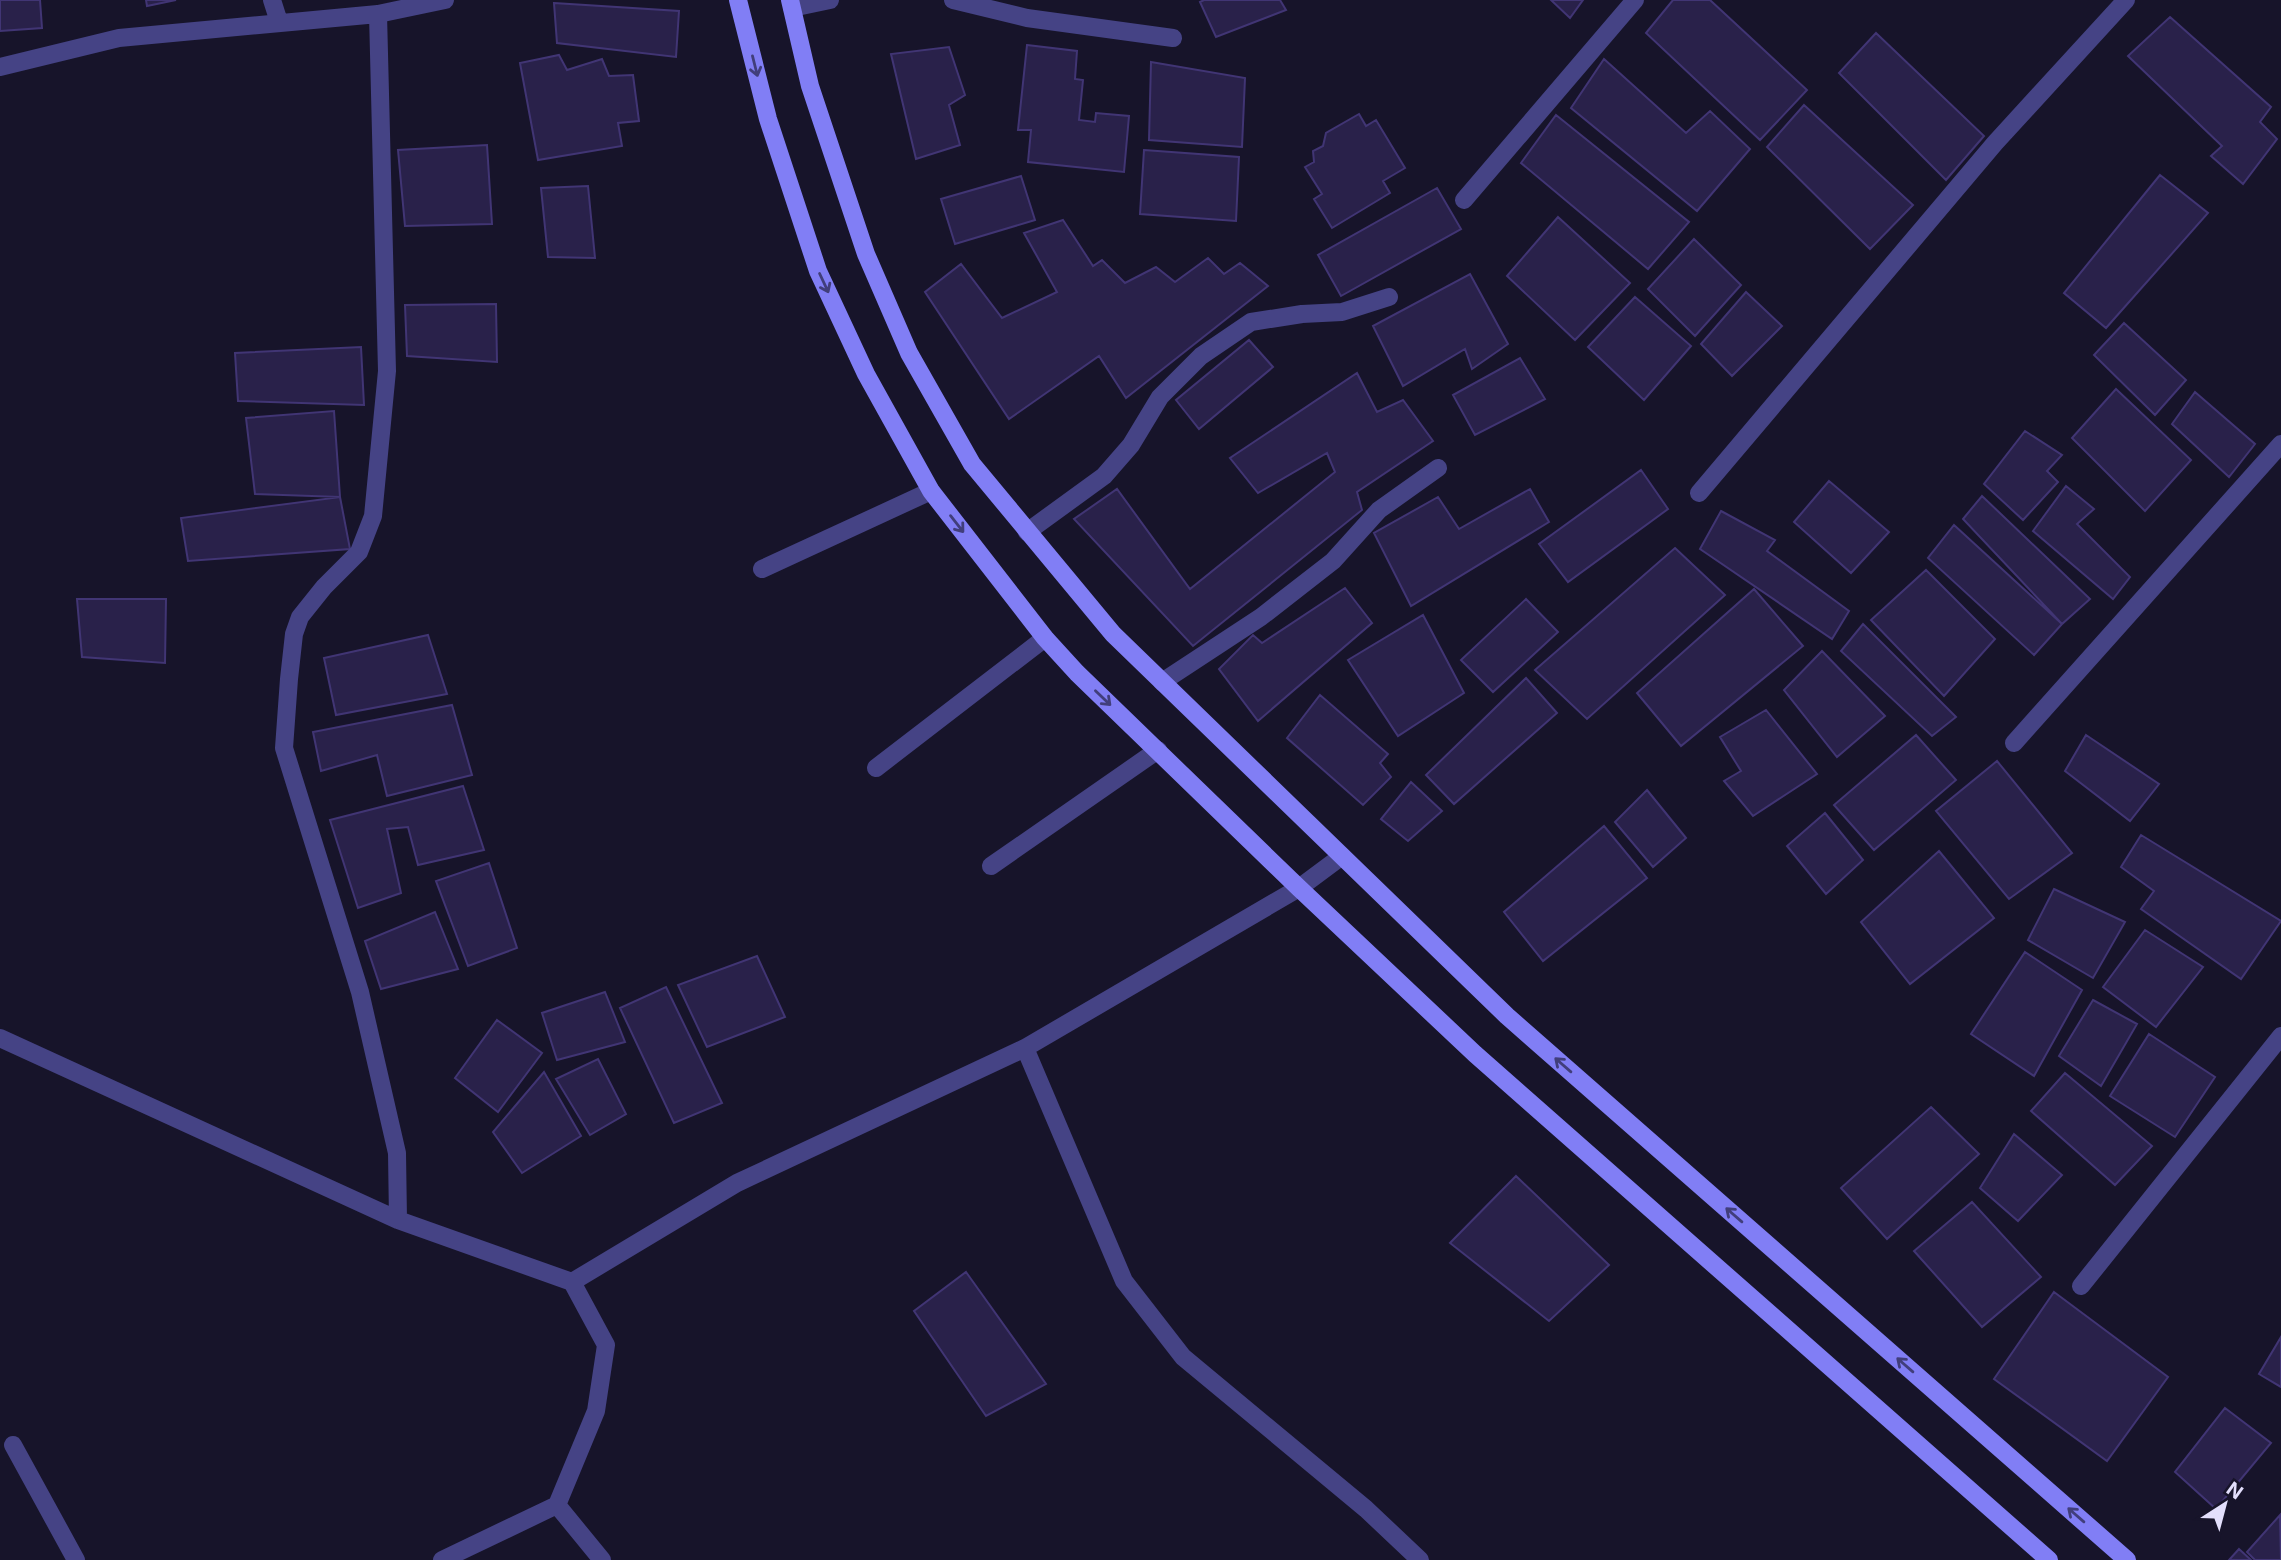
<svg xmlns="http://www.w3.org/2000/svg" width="2281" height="1560" font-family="Inter,sans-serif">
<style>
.building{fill:#29214a;stroke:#413574;stroke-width:2}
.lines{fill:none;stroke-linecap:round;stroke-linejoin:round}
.lane{stroke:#454385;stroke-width:18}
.street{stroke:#454385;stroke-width:18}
.secondary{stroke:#817ef5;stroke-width:18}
.oneway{stroke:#413e7b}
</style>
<rect width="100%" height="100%" fill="#17142a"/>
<path class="building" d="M0,0H40L42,28L0,31Z
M146,0H176L147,6Z
M1204,0H1280L1286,10L1216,37L1200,2Z
M1551,0H1583L1570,18Z
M1673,0H1710L1807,90L1760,140L1646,33Z
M554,3L679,11L676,57L557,43Z
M2170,17L2271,107L2260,122L2277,139L2243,184L2211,156L2222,146L2128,56Z
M1876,33L1984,136L1946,180L1839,73Z
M1027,45L1077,51L1075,79L1083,80L1079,120L1095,122L1096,113L1129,116L1124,172L1028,162L1031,130H1018Z
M949,47L965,95L949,105L960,145L916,159L891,54Z
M559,55L567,70L602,59L609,76L633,75L639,121L618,123L622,146L538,160L520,63Z
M1604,59L1686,133L1710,111L1750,149L1697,211L1571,108Z
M1151,62L1245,78L1242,147L1149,140Z
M1804,105L1913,205L1870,249L1767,147Z
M1359,114L1366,126L1376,120L1405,168L1383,181L1390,193L1332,228L1314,199L1322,194L1305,167L1314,162L1313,151L1323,146L1326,133Z
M1556,115L1689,222L1648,269L1521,163Z
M487,145L492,224L405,226L398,150Z
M1144,150L1239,157L1236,221L1140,214Z
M2160,175L2208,213L2106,328L2064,293Z
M1021,176L1035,220L955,244L941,199Z
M588,186L595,258L548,257L541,188Z
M1437,188L1461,229L1341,296L1318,255Z
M1558,217L1630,283L1575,340L1507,276Z
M1063,220L1093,266L1102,260L1125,283L1156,267L1175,282L1208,258L1224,274L1240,263L1268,286L1126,398L1099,356L1009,419L925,292L961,264L1002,318L1057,292L1024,233Z
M1694,239L1741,285L1695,336L1648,289Z
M1470,274L1508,344L1472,369L1465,349L1403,386L1373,326Z
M1746,292L1782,326L1732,376L1701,344Z
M1635,297L1691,346L1644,400L1588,347Z
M496,304L497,362L407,356L405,305Z
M2124,323L2186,380L2155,415L2094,355Z
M1249,340L1273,367L1199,429L1176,400Z
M361,347L364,405L238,401L235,353Z
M1520,358L1545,399L1475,435L1453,395Z
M1357,373L1377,412L1403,400L1433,441L1357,492L1362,510L1193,646L1074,519L1117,489L1190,589L1335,472L1327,453L1258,493L1230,458Z
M2116,389L2191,460L2145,511L2072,438Z
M2195,392L2255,444L2229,477L2172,424Z
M334,411L340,497L255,494L246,418Z
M2025,431L2062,455L2047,471L2058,482L2023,520L1984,484Z
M1641,470L1668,509L1568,582L1539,544Z
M1829,481L1889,532L1851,573L1794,522Z
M2066,486L2094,509L2077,524L2130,577L2113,599L2033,531Z
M1530,489L1549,522L1411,606L1374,533L1438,497L1459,529Z
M1982,496L2090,599L2062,624L1963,519Z
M340,497L350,549L188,561L181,518Z
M1721,511L1775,540L1767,551L1849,611L1832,639L1700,549Z
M1954,525L2062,624L2034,655L1928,558Z
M1675,548L1725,595L1587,719L1535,670Z
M1926,570L1995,639L1944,696L1871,620Z
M1345,588L1372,623L1258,721L1219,669L1253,635L1262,643Z
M1754,589L1803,646L1681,746L1637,693Z
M77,599H166L165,663L82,657Z
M1526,599L1558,632L1493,692L1461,660Z
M1423,615L1464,693L1398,736L1348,660Z
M1863,624L1956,717L1932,736L1841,651Z
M428,635L447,694L336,715L324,658Z
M1822,651L1885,716L1837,757L1784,690Z
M1526,678L1557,713L1454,804L1426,775Z
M1320,695L1388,754L1380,763L1391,777L1363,805L1287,738Z
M452,705L472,775L387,796L377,755L321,771L313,732Z
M1766,710L1817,774L1753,816L1724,781L1741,771L1720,737Z
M1916,735L1956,780L1874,850L1834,805Z
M2086,735L2159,784L2130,821L2065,771Z
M1997,761L2072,853L2009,899L1936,811Z
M1411,782L1442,811L1408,841L1381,819Z
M463,786L484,850L418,865L408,827L387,829L401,893L358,908L330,820Z
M1647,790L1686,838L1653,867L1615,822Z
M1825,813L1863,860L1826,894L1787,846Z
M1604,826L1647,878L1543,961L1504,912Z
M2141,835L2281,921L2241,979L2141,909L2154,891L2121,867Z
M1939,851L1994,918L1910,984L1861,922Z
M489,863L517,948L468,966L436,881Z
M2054,889L2125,922L2093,978L2028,940Z
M435,912L458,969L381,989L365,941Z
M2145,930L2203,967L2156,1027L2103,987Z
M2025,952L2082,990L2034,1076L1971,1034Z
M757,956L785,1017L707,1047L678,985Z
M666,987L722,1103L674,1123L620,1008Z
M605,992L625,1042L557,1060L542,1013Z
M2093,1000L2137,1024L2101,1086L2059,1056Z
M497,1020L542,1053L498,1112L455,1078Z
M2149,1034L2215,1077L2175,1137L2110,1096Z
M598,1059L626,1114L590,1135L556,1079Z
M544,1072L581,1136L522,1173L493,1132Z
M2065,1073L2152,1146L2115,1185L2031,1111Z
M1931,1107L1979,1154L1887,1239L1841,1188Z
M2014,1134L2062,1175L2018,1221L1980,1188Z
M1516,1176L1609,1265L1549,1321L1450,1243Z
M1972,1202L2041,1277L1982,1327L1914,1251Z
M966,1272L1046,1384L986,1416L914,1311Z
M2054,1292L2168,1377L2107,1461L1994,1379Z
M2281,1337V1387L2259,1374Z
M2225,1408L2271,1443L2216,1509L2175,1472Z
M2280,1515L2281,1560H2255L2247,1552Z
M2239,1549L2251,1560H2229Z"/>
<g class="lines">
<path class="lane" d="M991,866L1158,750"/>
<path class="street" d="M272,0L279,22
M953,0L1027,18L1173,38
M792,8L830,0
M378,14L387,371L373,516L359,552L324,587L300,617L294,634L289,679L284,748L360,992L397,1153L398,1220
M0,67L119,38L378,14L445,0
M1464,200L1635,0
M1699,493L1995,143L2126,0
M1027,532L1104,476L1131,445L1160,397L1201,356L1251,322L1302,314L1342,312L1389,297
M762,569L931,491
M1162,682L1261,617L1333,561L1379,510L1438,468
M2014,743L2281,444
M876,768L1045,638
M0,1038L398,1220L572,1282L737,1183L1025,1048L1299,888L1342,856
M1025,1048L1124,1281L1183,1357L1366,1509L1420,1560
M572,1282L606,1345L596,1411L557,1505L602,1560
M2081,1286L2281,1036
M13,1445L76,1560
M442,1560L557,1505"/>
<path class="secondary" d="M738,0L768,119L818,271L866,374L931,491L1045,638L1077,673L1299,888L1475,1054L2049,1560
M790,0L810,86L866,254L909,353L972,464L1113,634L1507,1016L2127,1560"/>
</g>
<defs><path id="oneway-shaft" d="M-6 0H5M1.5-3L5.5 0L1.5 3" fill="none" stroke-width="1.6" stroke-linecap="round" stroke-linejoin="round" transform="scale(1.75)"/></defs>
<g class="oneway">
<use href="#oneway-shaft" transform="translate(755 66) rotate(76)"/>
<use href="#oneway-shaft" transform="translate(824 283) rotate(65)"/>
<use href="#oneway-shaft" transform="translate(957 524) rotate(52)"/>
<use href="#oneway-shaft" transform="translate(1103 698) rotate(44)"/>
<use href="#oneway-shaft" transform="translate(1563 1065) rotate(-139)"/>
<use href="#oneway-shaft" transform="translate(1734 1215) rotate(-139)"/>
<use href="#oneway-shaft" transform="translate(1905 1365) rotate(-139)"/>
<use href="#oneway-shaft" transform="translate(2076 1515) rotate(-139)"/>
</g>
<g transform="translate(2225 1504) rotate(36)" stroke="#17142a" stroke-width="5" paint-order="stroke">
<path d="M0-5L12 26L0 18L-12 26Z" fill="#e3dffc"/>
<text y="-10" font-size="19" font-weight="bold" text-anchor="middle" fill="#e3dffc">N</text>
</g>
</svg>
